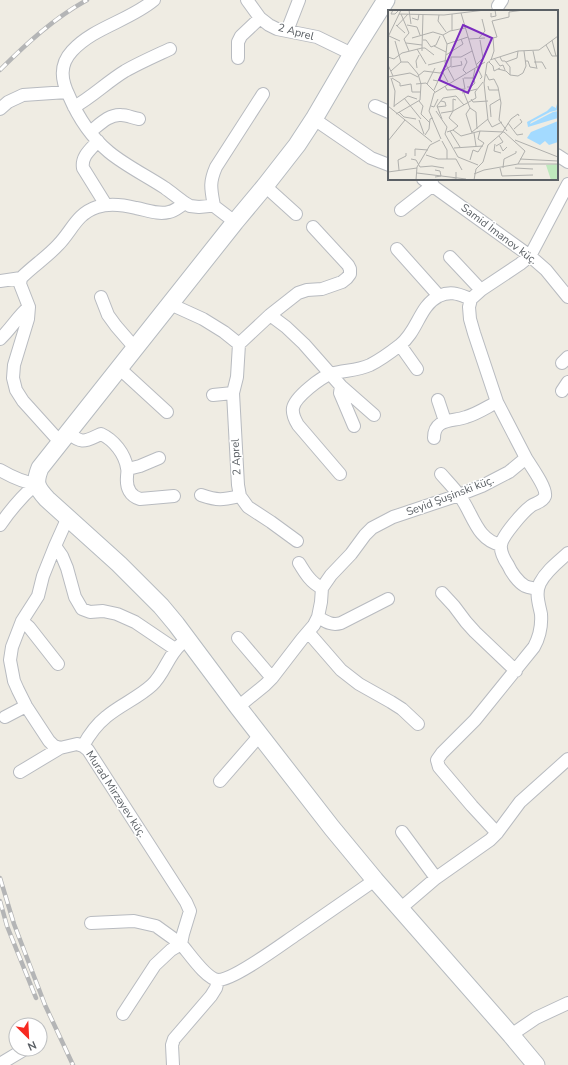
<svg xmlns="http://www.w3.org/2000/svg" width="568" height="1065" font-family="'Nunito Sans',sans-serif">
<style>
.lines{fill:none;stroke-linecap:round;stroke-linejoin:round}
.street-casing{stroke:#b8bbc0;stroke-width:14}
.secondary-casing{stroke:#b6bbc0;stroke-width:19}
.street{stroke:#fff;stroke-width:12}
.secondary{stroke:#fff;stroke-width:17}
.rail-casing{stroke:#b4b5b6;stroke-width:4.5}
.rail{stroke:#fff;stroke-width:3;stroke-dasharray:9;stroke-linecap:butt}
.labels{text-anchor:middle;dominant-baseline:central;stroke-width:3;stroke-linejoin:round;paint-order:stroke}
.street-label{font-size:11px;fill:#5b6065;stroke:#fff}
.inset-road{fill:none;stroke:#b0b0ad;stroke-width:1}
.view{fill:#7b2cbf;fill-opacity:0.15;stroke:#7b2cbf;stroke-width:2}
.inset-edge{fill:none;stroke:#5b6065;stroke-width:2}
</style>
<rect width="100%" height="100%" fill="#efece3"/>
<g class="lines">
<defs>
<path id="street" d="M154,0C129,21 94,27 72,51C59,65 61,80 69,96C78,117 91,137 109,152C126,166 147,176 165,188C172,193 178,198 185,203
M247,0L260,18L269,25L277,29L317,37L352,54
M498,6L502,0
M287,31L299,0
M238,58V42L241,36L260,18
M375,106L389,112
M74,107C92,97 107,82 125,71C139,63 155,56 170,49
M0,109L8,102L23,95L67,92
M314,119L371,158L389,165
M90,132C99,125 109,114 121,115C127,115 133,118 139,119
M98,141C91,149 81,156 83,168L106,205
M557,155L568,162
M423,179L530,256L546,270L568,297
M265,186L296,214
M214,206C211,189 209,183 216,167L263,94
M401,210L433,185
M397,249L439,296
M450,257L481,290
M0,281L21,278
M101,297L108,315L116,326L135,348
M170,304L203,319L224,332L239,344L237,377L233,393L238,485L240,496L248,507L271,522L297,541
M270,315L286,327L304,344L341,386L374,415
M0,339C11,329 18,316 29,307
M239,344L270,315L298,293L307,290L322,289L342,282L347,278L350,274V269L348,265L313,227
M400,345L417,369
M562,363L568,357
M119,368L167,412
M341,386L340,393L354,426
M562,391L568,382
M213,395L233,393
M438,400L445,421
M67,432C83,445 85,441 101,434C114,440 125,454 127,468C128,471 127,474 127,477C126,488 130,496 140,499L174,496
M434,438C434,418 452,422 466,417C477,414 487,407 497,402
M60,442L23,401L16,390L13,378L14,365L28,319L29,307L20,284L21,278C33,266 47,257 58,245C72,231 76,214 97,207C109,203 124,205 136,208C147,210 158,215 169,212C175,211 180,206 185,203L190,206L199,207L209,206H214L235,222
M526,458C530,465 547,488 545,496C543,502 535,503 531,506C523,512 502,536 501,545C500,552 504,559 508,565C511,572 518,582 525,586C529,588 534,588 537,589
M128,469L140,466L159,458
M0,470C12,477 22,482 36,484
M340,474L298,425C295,420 292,414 293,408C295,397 321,377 331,374C344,370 357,371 370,365C380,360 391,352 400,345C418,331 419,306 439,296C452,290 460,295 471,299
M441,474C447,481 454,488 459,495C473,513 476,540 501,545
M201,495C219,501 222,500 240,496
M68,517L55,546L43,576L38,596L22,621L12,647L10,660L14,681L18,690L26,706L49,741L54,746L60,748L77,744L83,746L88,750L186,902L190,911L183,934L181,944L156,926L134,921L91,923
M0,525C11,509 21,497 36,484
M55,546L62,556L67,568L75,597L82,609L90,612L103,611L117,614L135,622L175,649
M299,563C305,573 311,583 322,588
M442,593L454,606L466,622L475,632L516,671
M318,617C325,621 331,626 341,623L388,599
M22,621L29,627L58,664
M308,632L341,670L359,684L391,702L402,709L418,724
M238,638L272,678
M238,707L265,685L272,678L302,639L314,625L318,617L321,602L322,588L331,575L351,554L365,535L372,528L393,517L459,495L482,486L509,472L526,458L497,402L474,333L470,319L469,307L471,299L481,290L520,264L530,256L568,184
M5,717L26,706
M83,746C89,735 96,725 106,717C120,705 138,698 152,685C164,674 168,656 180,645
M20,772L60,748
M220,781L260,735
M402,832L436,878
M497,833L472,806L439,767L437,760L442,753L475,720L534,647C540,636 542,627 541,614C539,604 535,593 540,583C546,571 558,562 568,553
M401,908L436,878L490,840L497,833L520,802L568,759
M123,1014L155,965L171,950L181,944C189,953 206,979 218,980C234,980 282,944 297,934C323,916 349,898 375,880
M511,1035L536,1018L568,1003
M0,1064L25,1049
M173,1065L172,1045L174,1039L211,996L216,988L218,980"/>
<path id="secondary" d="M386,0L352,54L314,119L297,145L265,186L235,222L40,468C34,483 36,487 47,499L119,564L161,606L176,624L238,707L332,828L375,880L511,1035L536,1065"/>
</defs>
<use href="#street" class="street-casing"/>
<use href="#secondary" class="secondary-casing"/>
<use href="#street" class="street"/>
<use href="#secondary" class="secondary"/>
<defs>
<path id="rail" d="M0,70C26,44 54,18 87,0
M0,878L14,924L45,1005L73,1065
M0,901L7,926L36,998"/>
</defs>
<use href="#rail" class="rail-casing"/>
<use href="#rail" class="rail"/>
</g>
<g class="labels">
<g class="street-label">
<text transform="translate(296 32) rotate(15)">2 Aprel</text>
<text transform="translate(499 234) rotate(37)">Samid İmanov küç.</text>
<text transform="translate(236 457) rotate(-93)">2 Aprel</text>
<text transform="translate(450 496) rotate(-21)">Seyid Şuşinski küç.</text>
<text transform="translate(116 794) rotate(57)">Murad Mirzəyev küç.</text>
</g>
</g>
<g transform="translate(388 10)">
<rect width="170" height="170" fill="#efece3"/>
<path d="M170,154V169L163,170L158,155Z" fill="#bfe9bd"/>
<path d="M168,94L170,100L162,102L143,112L142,114L165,102L170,101V108L140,117L139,112L159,101L164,96L168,98ZM170,111V132L161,135L157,131L152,135L139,128L143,122Z" fill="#a3daff"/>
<path class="inset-road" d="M5,0L3,4H7L11,0M21,0L23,14M103,3V7L108,6L107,0M11,4L56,5L97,0M13,4L21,23L16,29L21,41M51,5L50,11L58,22M24,8L30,10L31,4M8,15L17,23M19,15L29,17L32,25M9,16L20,4M64,20V4M55,25L59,34L57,53L66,70M55,25L62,21L77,18M1,26L12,31M0,27L13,0M24,28L45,22L55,25M91,28L97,21L94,9M81,29L97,28M35,30H38L43,37L48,35L52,26M164,30L168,46M7,31L13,52M18,33L34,35M59,34L80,27M158,35L164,46H170M46,36L58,42M29,39L38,54M34,41V38H37L46,45M145,41L149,59M58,45L75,34L73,29M0,47L6,49L14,43L34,38L35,4M77,48L79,52L75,60L78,63M106,48L112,56L115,55L117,60M102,50L130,41L151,40L170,26M103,50L106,41L105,28L109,27L104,11L121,7V2L136,0M102,51L99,53L96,73L100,110L104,117L114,112M137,51H140L142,57L148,58M101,52L105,56L106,61L112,58M118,52L129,48L130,41M146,52H154L158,59M0,55L5,66M40,55L60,50M88,55L95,48L92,30M63,57L74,55L73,51M29,58L28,51L31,45M110,59L118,61L122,65V57L117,51H114L112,47M3,61L13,52H20L30,64L33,74L32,90L8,104M54,61L60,72M98,64L101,70L106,69L110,77L113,93L111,110L119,121M122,65L130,66L135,63L138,56L136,41M30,66L36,61L52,63L63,56V47H73L84,41M0,67L22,63L30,67M3,68L7,81L6,97M4,68L12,73V76L23,74L24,82H33M76,68H85L87,59M92,69L94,67L89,57L97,52M45,70L50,71L46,80M28,74L38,73L47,82M39,74L47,58M57,76L59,80L77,79L75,68M100,76L101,80H111M79,77H83L87,73L85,68M74,83L89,79M76,83L82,98L88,102L89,119M16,88L33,109M83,89L85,92L100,91M31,91L35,96L33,104L42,113M0,96L44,132M6,96L20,86L29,89M43,96L46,97L50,89M49,97L58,96L57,92L53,91M82,98L78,104L84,123M48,101L59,117L57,124L70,147L90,155M11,102L16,107L28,109M53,103L65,101V89L68,90M103,107L102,95L112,89M54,109L49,96L55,88L68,86L76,95M31,110L36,124M120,113L129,125L135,124M126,119L134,112L132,109M65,120L70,116L61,108L65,101L88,88L87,82L95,72M62,121L72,137M59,122L65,120L73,126L92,121L116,122L137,141L130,154M84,122L100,109M86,123L88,136M37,125L41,119L42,109L45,108M53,129L41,101L46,83L89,57L73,3M127,130L170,147M0,131L17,110M54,131L59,140V149M107,134L106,141L113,143M112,135L115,141L119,137M108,136L115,132L111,126M66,138L95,136M38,145L50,149H68L74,160M27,146V139L40,140M23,149L28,150L32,157L44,156L56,158M132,149L170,151M82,150L85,140L90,142L96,133L90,129L92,121M112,158L114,166L145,165M115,158L116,149L128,143V141M127,158L145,159M11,160L10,150L18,146V143M0,162L29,158M29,163L78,169M86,164L96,160L130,154H170M47,167L53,166L52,161L47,160M28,170L29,157L42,135L52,130M58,170L68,169V162M86,170L88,159L95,152L100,135L114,123L123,109L130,104L131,106"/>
<path class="view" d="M75,15L104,28L80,83L51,70Z"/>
<rect width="170" height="170" class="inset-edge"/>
</g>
<g transform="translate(28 1037) rotate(156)"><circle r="19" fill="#ffffff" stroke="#bdbfc1"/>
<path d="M0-3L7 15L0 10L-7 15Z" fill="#f72921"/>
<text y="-6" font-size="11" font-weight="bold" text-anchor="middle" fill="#5b6065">N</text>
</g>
</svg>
